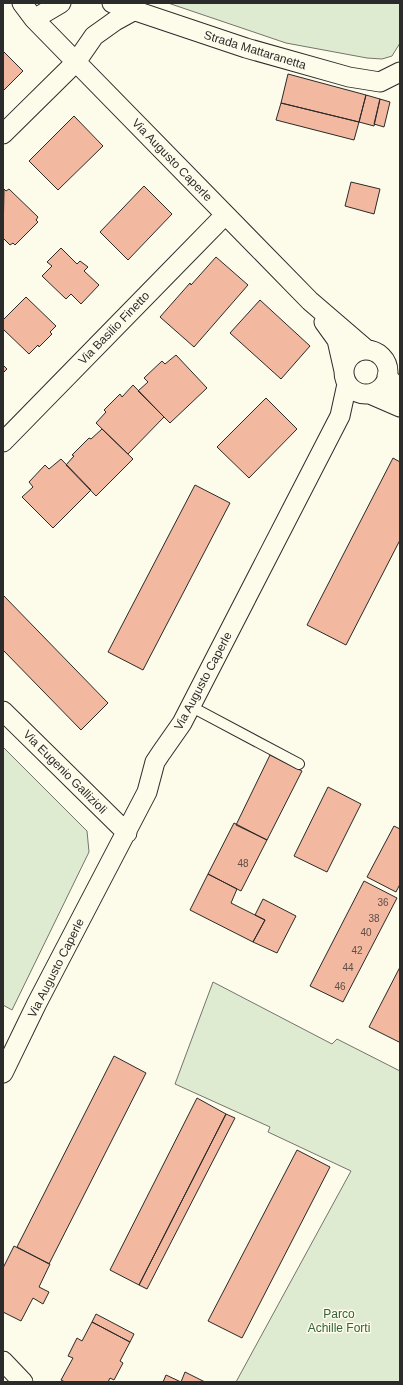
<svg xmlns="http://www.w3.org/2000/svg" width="403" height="1385" font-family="Helvetica,sans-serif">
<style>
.green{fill:#deebd1;stroke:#74746e}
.building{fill:#f2b8a0;stroke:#2b2b2b}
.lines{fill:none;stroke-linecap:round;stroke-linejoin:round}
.lane-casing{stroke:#2b2b2b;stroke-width:12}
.street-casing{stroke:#2b2b2b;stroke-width:21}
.lane{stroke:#fdfbea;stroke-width:10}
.street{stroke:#fdfbea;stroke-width:19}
.labels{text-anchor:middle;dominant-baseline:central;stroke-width:3;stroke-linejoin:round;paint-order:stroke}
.number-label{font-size:10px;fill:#5d4e48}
.street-label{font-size:12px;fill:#2b2b2b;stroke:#fdfbea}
.park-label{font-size:12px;fill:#34623c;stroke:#fdfbea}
</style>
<rect width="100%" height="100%" fill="#fdfbea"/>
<path class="green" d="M168,3H400V43L392,56L382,59L367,58L286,43Z
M3,747L87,831L89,852L12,1010L3,1005Z
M213,982L332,1044L337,1039L400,1071V1382H236L351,1171L268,1132L270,1127L175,1084Z"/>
<path class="building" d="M3,51L23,71L3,91Z
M288,74L366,95L359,122L281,103Z
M366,95L380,99L374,126L359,122Z
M380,99L390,102L384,127L374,124Z
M281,103L359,122L354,140L276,120Z
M74,116L103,146L58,190L29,161Z
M351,182L380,189L374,214L345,206Z
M144,186L172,214L128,260L100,232Z
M4,189L6,191L9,189L38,217L36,220L38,222L15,245L13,243L10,245L3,238Z
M61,248L77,264L80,261L88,267L84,271L99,285L81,304L71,294L66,299L42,276L52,266L47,262Z
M216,257L248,285L194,347L160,317L190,283L191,285Z
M26,297L56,326L50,332L52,334L39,347L38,345L29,354L3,329V320Z
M260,300L310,346L281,379L230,333Z
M176,355L207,388L170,423L138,391L148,382L144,378L162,361L165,364Z
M3,365L7,369L3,373Z
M133,385L164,417L128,454L96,423L106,412L104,410L120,394L122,397Z
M266,398L297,429L249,478L217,447Z
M102,429L133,459L96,496L66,465L74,456L72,455L89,438L91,439Z
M393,458L400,462V540L346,645L307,625Z
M61,459L91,490L53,528L22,497L33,487L29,482L45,465L49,469Z
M195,485L230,503L143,670L108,652Z
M3,595L108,703L81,730L3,650Z
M270,755L302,771L267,840L236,825Z
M328,787L361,804L327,872L294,856Z
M234,823L267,840L241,891L208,874Z
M394,826L400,829V884L396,892L367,877Z
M208,874L237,889L231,903L265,920L253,942L190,910Z
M364,881L397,898L343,1002L310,986Z
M263,899L296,916L277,953L253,942L265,920L255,915Z
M400,967V1040L399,1042L369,1027Z
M114,1056L146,1073L49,1264L17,1247Z
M197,1098L226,1114L139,1285L110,1270Z
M226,1114L235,1118L147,1289L139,1285Z
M297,1150L330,1167L242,1338L208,1321Z
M14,1246L50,1264L39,1287L49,1292L43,1304L33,1298L21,1321L3,1312V1268Z
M96,1314L134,1334L130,1342L92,1322Z
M92,1322L130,1342L120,1361L123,1363L114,1380L110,1378L108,1382H65L61,1380L73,1358L68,1356L77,1338L82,1341Z
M185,1372L205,1382H181Z
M166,1375L181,1382H163Z"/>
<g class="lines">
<defs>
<path id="lane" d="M190,706L299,764"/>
<path id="street" d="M22,3L34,19L310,301L367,350
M112,3L246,48L349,77L380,82L400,72
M34,19L61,3
M3,134L76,62L94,36L115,21L135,10
M324,322L337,340L344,371
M344 372a22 22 0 1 1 44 0a22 22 0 1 1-44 0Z
M387,376L400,391
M370,394L400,407
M3,442L225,215
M3,711L127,833
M3,1073L37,1003L147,792L155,762L161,753L182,723L340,416L347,384
M3,1361L23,1382"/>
</defs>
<use href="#lane" class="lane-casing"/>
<use href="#street" class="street-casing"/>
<use href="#lane" class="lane"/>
<use href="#street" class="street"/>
</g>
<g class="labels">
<g class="number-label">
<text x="243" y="863">48</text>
<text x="383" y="902">36</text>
<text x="374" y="918">38</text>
<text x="366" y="932">40</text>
<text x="357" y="950">42</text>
<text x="348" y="967">44</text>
<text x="340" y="986">46</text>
</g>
<g class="street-label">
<text transform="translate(255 50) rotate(17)">Strada Mattaranetta</text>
<text transform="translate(172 160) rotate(46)">Via Augusto Caperle</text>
<text transform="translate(114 328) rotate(-46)">Via Basilio Finetto</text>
<text transform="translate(203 681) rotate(-62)">Via Augusto Caperle</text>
<text transform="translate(65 772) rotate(45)">Via Eugenio Gallizioli</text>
<text transform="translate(56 968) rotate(-63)">Via Augusto Caperle</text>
</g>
<g class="park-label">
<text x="339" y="1314">Parco<tspan x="339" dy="14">Achille Forti</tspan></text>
</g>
</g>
<rect width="403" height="1385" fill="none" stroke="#2b2b2b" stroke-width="8"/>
</svg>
